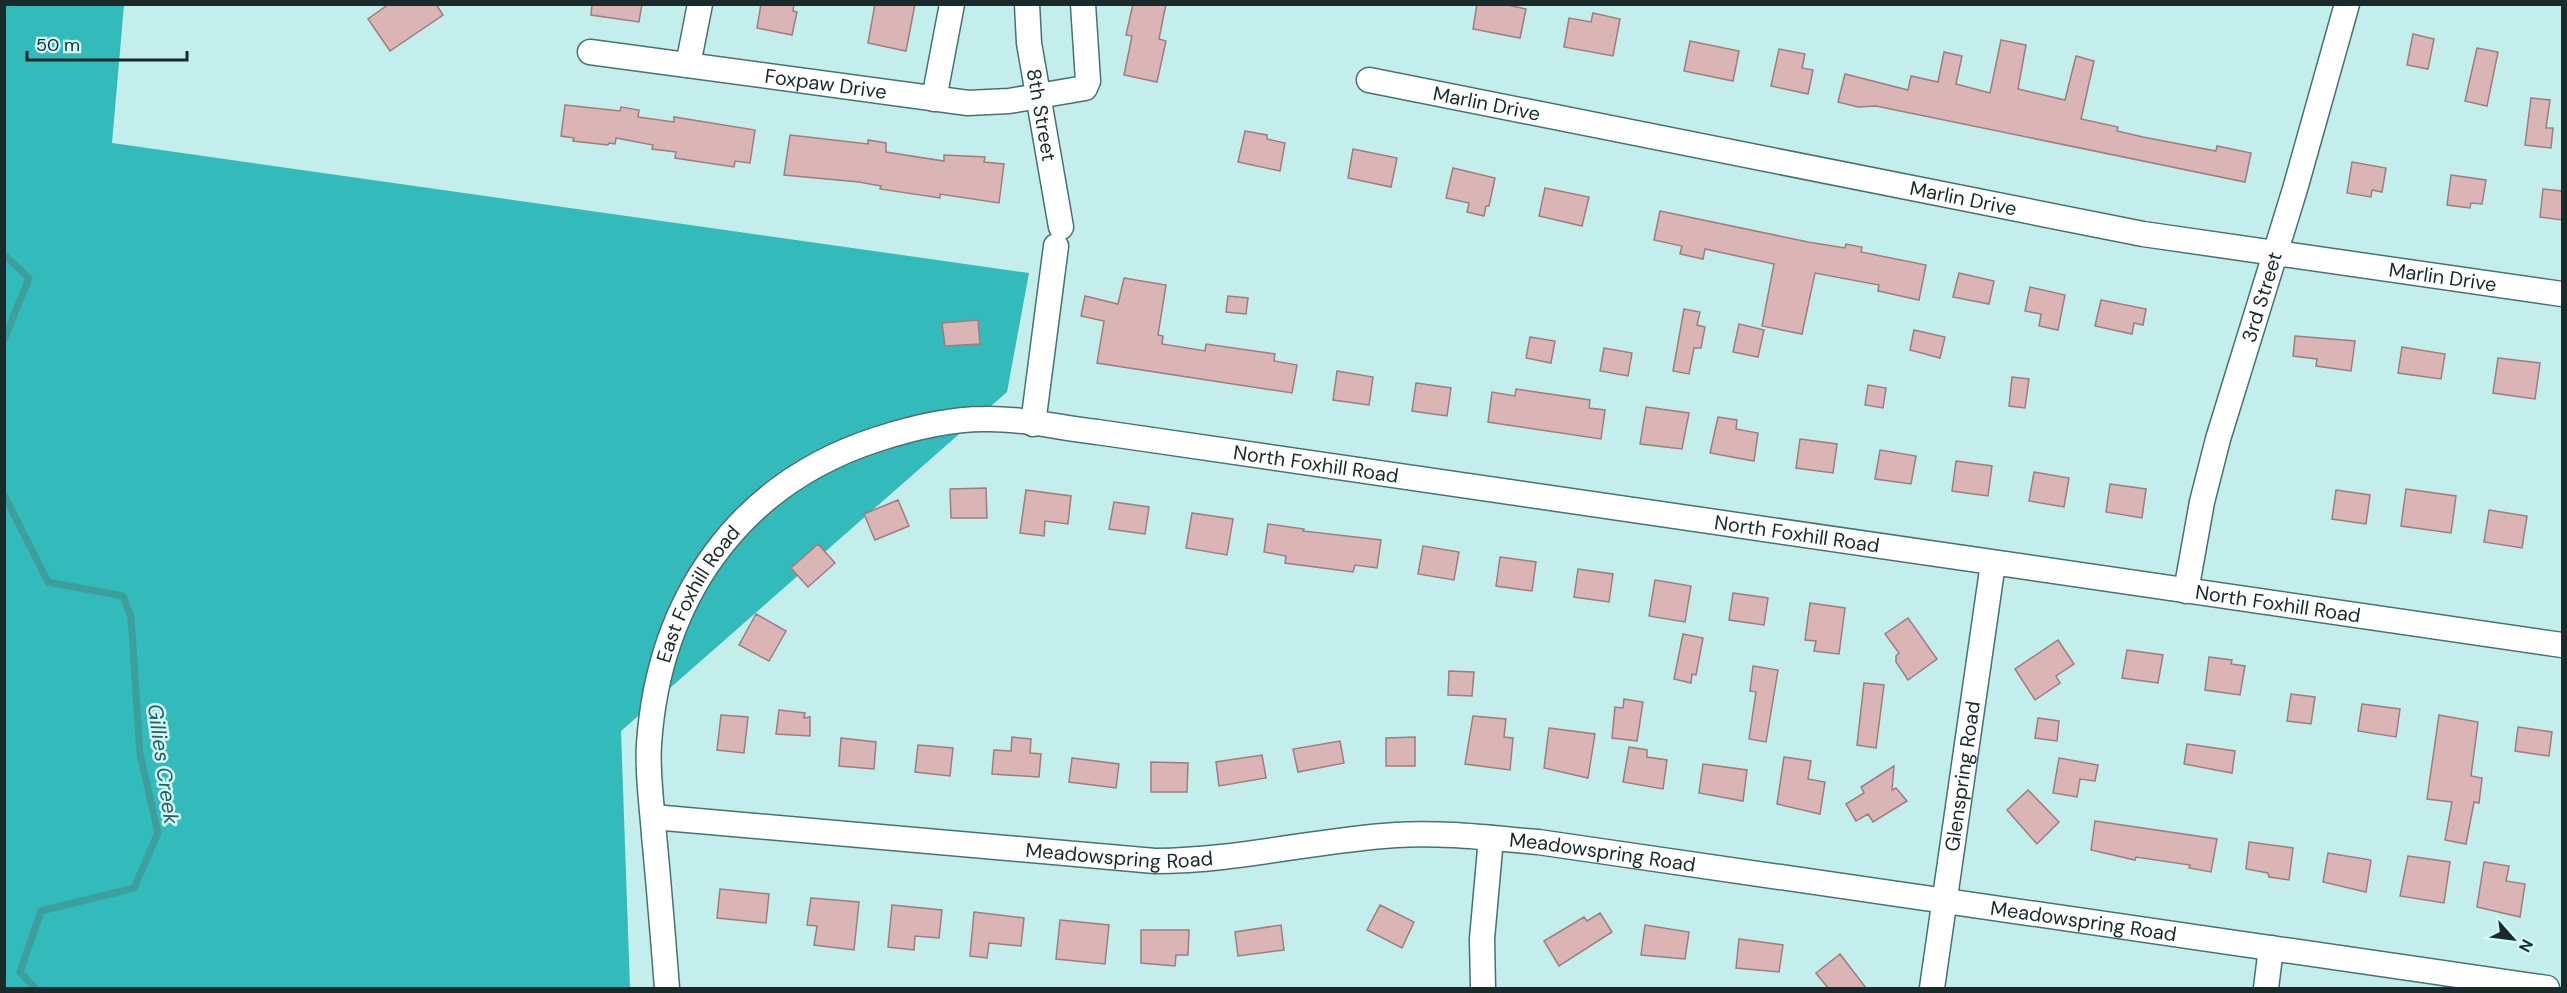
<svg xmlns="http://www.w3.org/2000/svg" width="2567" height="993" font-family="'DM Sans',sans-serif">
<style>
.forest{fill:#32bbba}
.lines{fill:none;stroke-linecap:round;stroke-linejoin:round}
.stream{stroke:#3c9e9d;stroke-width:7}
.building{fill:#dbb4b6;stroke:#9f7c7e;stroke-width:1.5}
.minor-casing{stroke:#497170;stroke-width:27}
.minor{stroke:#fff;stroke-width:24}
.labels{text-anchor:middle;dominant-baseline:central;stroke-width:5;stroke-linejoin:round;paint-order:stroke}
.street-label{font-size:20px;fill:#1a2a2a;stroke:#d0fbfa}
.water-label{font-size:21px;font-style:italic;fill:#275d5c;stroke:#d0fbfa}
</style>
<rect width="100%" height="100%" fill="#c3eeec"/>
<path class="forest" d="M5,5H124L112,143L1029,273L1007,392L621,731L630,988H5Z"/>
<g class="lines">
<path class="stream" d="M4,255L29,278L4,340
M4,495L48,582L123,596L131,617L140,754L158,833L134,888L41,911L20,972L35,988"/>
</g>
<path class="building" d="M389,4H436L443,15L390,51L368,19Z
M592,4H642L639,22L591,15Z
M761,4H794L793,11L797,12L792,35L757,28Z
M875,4H915L906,51L868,43Z
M1133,4H1166L1159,39L1166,41L1157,82L1124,75L1132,36L1126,35Z
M1477,4H1503L1526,9L1520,38L1473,29Z
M1593,13L1620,19L1613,56L1564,47L1569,18L1591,22Z
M2413,34L2434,39L2428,69L2407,65Z
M2001,40L2026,45L2018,89L2065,100L2076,56L2094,61L2081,119L2118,127L2117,131L2143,137L2216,151L2217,146L2251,153L2245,182L1876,106L1858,107L1838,102L1845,74L1908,90L1911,76L1938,82L1944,52L1962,56L1956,84L1990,93Z
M1690,41L1739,51L1733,81L1684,71Z
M2477,48L2498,52L2487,106L2465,101Z
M1779,49L1805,54L1802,68L1813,70L1808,94L1771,86Z
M2531,98L2550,100L2546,128H2553L2551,148L2525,145Z
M565,105L620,111L621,107L639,110L638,117L674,122V117L755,130L750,163L735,161L734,167L675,158L676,152L652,149L653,145L616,138L615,144L609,143L608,145L573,141L574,138L561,136Z
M1245,131L1267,135V139L1285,143L1280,171L1238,162Z
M790,135L868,144V140L886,143V152L944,161V155L985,157L984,162L1004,164L999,203L940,194V198L880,189L881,186L859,182L784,175Z
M1353,149L1397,158L1391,187L1348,178Z
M2352,162L2386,168L2382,192L2372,190L2371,197L2347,193Z
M1453,168L1495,178L1489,206H1486L1484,216L1467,212L1469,203L1446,198Z
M2451,175L2486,180L2482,204L2471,203L2470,208L2447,205Z
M1545,188L1589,197L1582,226L1539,216Z
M2543,189L2562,191V220L2540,217Z
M1660,211L1808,242L1845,248L1846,244L1862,247L1861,252L1926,265L1919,300L1878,291L1879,285L1815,273L1802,334L1762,326L1774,264L1705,249L1703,259L1680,254L1682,246L1654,240Z
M1959,273L1994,281L1989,304L1953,297Z
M1124,278L1166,285L1158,335L1163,336L1162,344L1205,351L1206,344L1275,354L1274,361L1297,365L1292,393L1097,363L1104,321L1081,316L1085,296L1118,304Z
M2030,287L2065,295L2058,330L2039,326L2041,314L2025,311Z
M1228,296L1248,298L1246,314L1226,312Z
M2101,300L2146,309L2143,325L2134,323L2132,334L2095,326Z
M1684,309L1700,312L1697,325L1705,327L1701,348H1694L1689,374L1673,371Z
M978,320L980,344L945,346L942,323Z
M1739,324L1764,330L1758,357L1733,352Z
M1914,330L1945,337L1940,358L1910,350Z
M2295,336L2355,341L2351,371L2316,366L2317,359L2293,356Z
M1530,337L1555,341L1551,363L1526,358Z
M2402,347L2445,354L2441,379L2398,373Z
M1604,348L1632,353L1628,376L1600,371Z
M2498,358L2540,363L2535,399L2493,393Z
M1337,371L1373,377L1369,405L1333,400Z
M2012,377L2029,379L2025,408L2009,406Z
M1416,383L1451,388L1447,416L1412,411Z
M1868,385L1886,388L1883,408L1865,405Z
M1516,389L1590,400L1589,408L1605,410L1601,439L1488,422L1492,392L1515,396Z
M1646,407L1689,413L1682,449L1640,444Z
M1718,417L1737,420L1736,429L1758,433L1754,461L1710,453Z
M1800,439L1837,444L1833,473L1796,468Z
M1880,450L1916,456L1911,484L1875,479Z
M1956,461L1992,466L1988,496L1952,491Z
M2034,472L2069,478L2064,507L2029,501Z
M2110,484L2146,489L2142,518L2106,512Z
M986,488L987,518H951L950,489Z
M2406,489L2456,496L2451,533L2401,526Z
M1026,490L1071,496L1068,524L1045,521L1044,536L1020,533Z
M2336,490L2370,495L2366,524L2332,519Z
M898,500L909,526L875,540L864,514Z
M1114,502L1149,507L1145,534L1109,529Z
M2489,510L2527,516L2522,548L2484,542Z
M1192,513L1233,519L1227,555L1186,548Z
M1268,524L1304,529L1303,531L1381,540L1377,568L1355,565L1353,572L1285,563L1286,556L1264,552Z
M818,544L835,563L808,587L791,568Z
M1423,546L1459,552L1454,580L1418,574Z
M1500,557L1536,562L1532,591L1496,586Z
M1578,569L1613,574L1609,602L1574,597Z
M1655,580L1691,586L1685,622L1649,616Z
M1733,593L1768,598L1764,625L1729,620Z
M1810,603L1845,608L1839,654L1814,651L1816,641L1805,640Z
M756,614L786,631L769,661L739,645Z
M1908,618L1937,659L1908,680L1896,662V656L1899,653L1885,634Z
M1683,634L1703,638L1696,675L1692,674L1691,683L1674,679Z
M2058,640L2074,664L2056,676L2060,683L2035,700L2015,669Z
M2127,650L2163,655L2158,683L2122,678Z
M2209,657L2232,660L2231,664L2245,666L2240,695L2205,690Z
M1753,666L1778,670L1766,742L1749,739L1756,692L1750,691Z
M1449,671L1474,672L1472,696L1448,695Z
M1864,683L1884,685L1876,748L1857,745Z
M2291,694L2315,697L2311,724L2287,721Z
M1624,699L1643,702L1637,741L1612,738L1615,707L1623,708Z
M2362,704L2400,709L2396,737L2358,731Z
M779,710L805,713L804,718L810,717V736L776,734Z
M721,715L748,717L744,753L717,750Z
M2439,715L2478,722L2471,776L2482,778L2479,803L2474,802L2466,844L2445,840L2452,802L2427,799Z
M1473,716L1506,719L1504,737L1513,738L1510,770L1465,764Z
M2038,718L2059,721L2057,741L2035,738Z
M2518,727L2552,732L2549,756L2515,751Z
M1549,728L1595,734L1588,778L1544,768Z
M1012,737L1031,739L1030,753L1041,754L1039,777L992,774L994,750L1011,751Z
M1415,737V766H1386V738Z
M841,738L876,742L874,769L839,766Z
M1340,741L1344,763L1298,772L1293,749Z
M2187,744L2235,751L2232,773L2184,764Z
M918,745L953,748L950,776L915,772Z
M1629,747L1647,750V757L1667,760L1663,789L1623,782Z
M1262,755L1266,778L1219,786L1216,762Z
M1784,757L1811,761L1808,779L1825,782L1820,814L1777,804Z
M1072,758L1119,764L1116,788L1069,782Z
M2059,758L2098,765L2095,781L2080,779L2077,797L2053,793Z
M1151,762L1188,763L1187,792H1151Z
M1703,764L1747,770L1743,801L1699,793Z
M1894,766L1892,790L1896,788L1907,801L1873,822L1868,814L1856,821L1846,804L1864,793L1861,787Z
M2028,790L2059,822L2037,844L2007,810Z
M2095,821L2217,839L2211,872L2189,868L2190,865L2136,857L2135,860L2091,850Z
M2249,842L2293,848L2289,880L2269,877L2268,873L2246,869Z
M2328,853L2371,860L2366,892L2323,882Z
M2408,856L2450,862L2444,903L2400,896Z
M2484,862L2509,866L2506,881L2525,884L2520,917L2477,907Z
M720,889L769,894L766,923L717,918Z
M811,898L859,902L854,950L814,945L817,926L807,925Z
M892,905L942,910L939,938L915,936L914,950L888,947Z
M1380,905L1414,922L1402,948L1367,930Z
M974,912L1024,918L1021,946L989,943L987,958L970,956Z
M1600,913L1612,932L1559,966L1544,941L1584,917L1587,921Z
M1060,920L1109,925L1105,964L1056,959Z
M1281,925L1284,950L1238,956L1235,932Z
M1645,925L1689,932L1685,959L1641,955Z
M1141,930H1189L1188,955H1176L1175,966L1141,963Z
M1739,939L1783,945L1779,972L1736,968Z
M1840,954L1866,988H1828L1816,973Z"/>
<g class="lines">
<defs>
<g id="minor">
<path id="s1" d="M1027,4L1029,43L1061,227"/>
<path id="s2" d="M590,52L968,103L1009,101L1085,88L1088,81L1083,4"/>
<path d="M688,65L700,4"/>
<path id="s3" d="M1369,80L2143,234L2562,294"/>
<path d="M934,99L952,4"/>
<path d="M1033,424L1056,246"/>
<path id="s4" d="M2186,591L2202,502L2218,439L2295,189L2347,4"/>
<path id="s5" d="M653,817L1155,861C1237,861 1315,840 1396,835C1443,832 1490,838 1538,842L2547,988"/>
<path id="s6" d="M667,988C663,937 659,886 654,835C652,805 647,774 649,744C659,599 738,484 878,439C912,428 948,419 984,419C1021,418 1060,428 1097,432L2562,645"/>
<path d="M1483,988L1482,939L1491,838"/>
<path id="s7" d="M1932,988L1993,563"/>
<path d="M2266,988L2271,948"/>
</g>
</defs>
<use href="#minor" class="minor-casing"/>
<use href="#minor" class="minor"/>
</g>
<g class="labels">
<g class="street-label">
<text stroke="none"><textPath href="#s2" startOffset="238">Foxpaw Drive</textPath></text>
<text stroke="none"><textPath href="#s3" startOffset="120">Marlin Drive</textPath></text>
<text stroke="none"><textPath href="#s1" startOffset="112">8th Street</textPath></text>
<text stroke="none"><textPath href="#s3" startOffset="606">Marlin Drive</textPath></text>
<text stroke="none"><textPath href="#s3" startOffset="1092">Marlin Drive</textPath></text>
<text stroke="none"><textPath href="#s4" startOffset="304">3rd Street</textPath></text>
<text stroke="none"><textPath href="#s6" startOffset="1095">North Foxhill Road</textPath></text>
<text stroke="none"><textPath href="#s6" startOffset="1581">North Foxhill Road</textPath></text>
<text stroke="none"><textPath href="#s6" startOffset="405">East Foxhill Road</textPath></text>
<text stroke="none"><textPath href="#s6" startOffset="2067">North Foxhill Road</textPath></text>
<text stroke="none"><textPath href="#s7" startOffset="214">Glenspring Road</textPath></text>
<text stroke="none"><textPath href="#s5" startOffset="954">Meadowspring Road</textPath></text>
<text stroke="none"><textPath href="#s5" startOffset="468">Meadowspring Road</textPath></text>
<text stroke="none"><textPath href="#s5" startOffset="1440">Meadowspring Road</textPath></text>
</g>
<g class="water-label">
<text transform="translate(163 764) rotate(82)">Gillies Creek</text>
</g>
</g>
<rect width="2567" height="993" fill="none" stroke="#1a2a2a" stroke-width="12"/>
<g transform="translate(2513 939) rotate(118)" stroke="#d0fbfa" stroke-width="4.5" paint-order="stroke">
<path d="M0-4.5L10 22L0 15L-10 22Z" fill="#1a2a2a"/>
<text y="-9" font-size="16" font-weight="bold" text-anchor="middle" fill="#1a2a2a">N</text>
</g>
<path d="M27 51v9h160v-9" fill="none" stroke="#1a2a2a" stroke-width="3"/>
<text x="36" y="51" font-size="18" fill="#1a2a2a" stroke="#d0fbfa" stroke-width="4.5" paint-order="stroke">50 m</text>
</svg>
